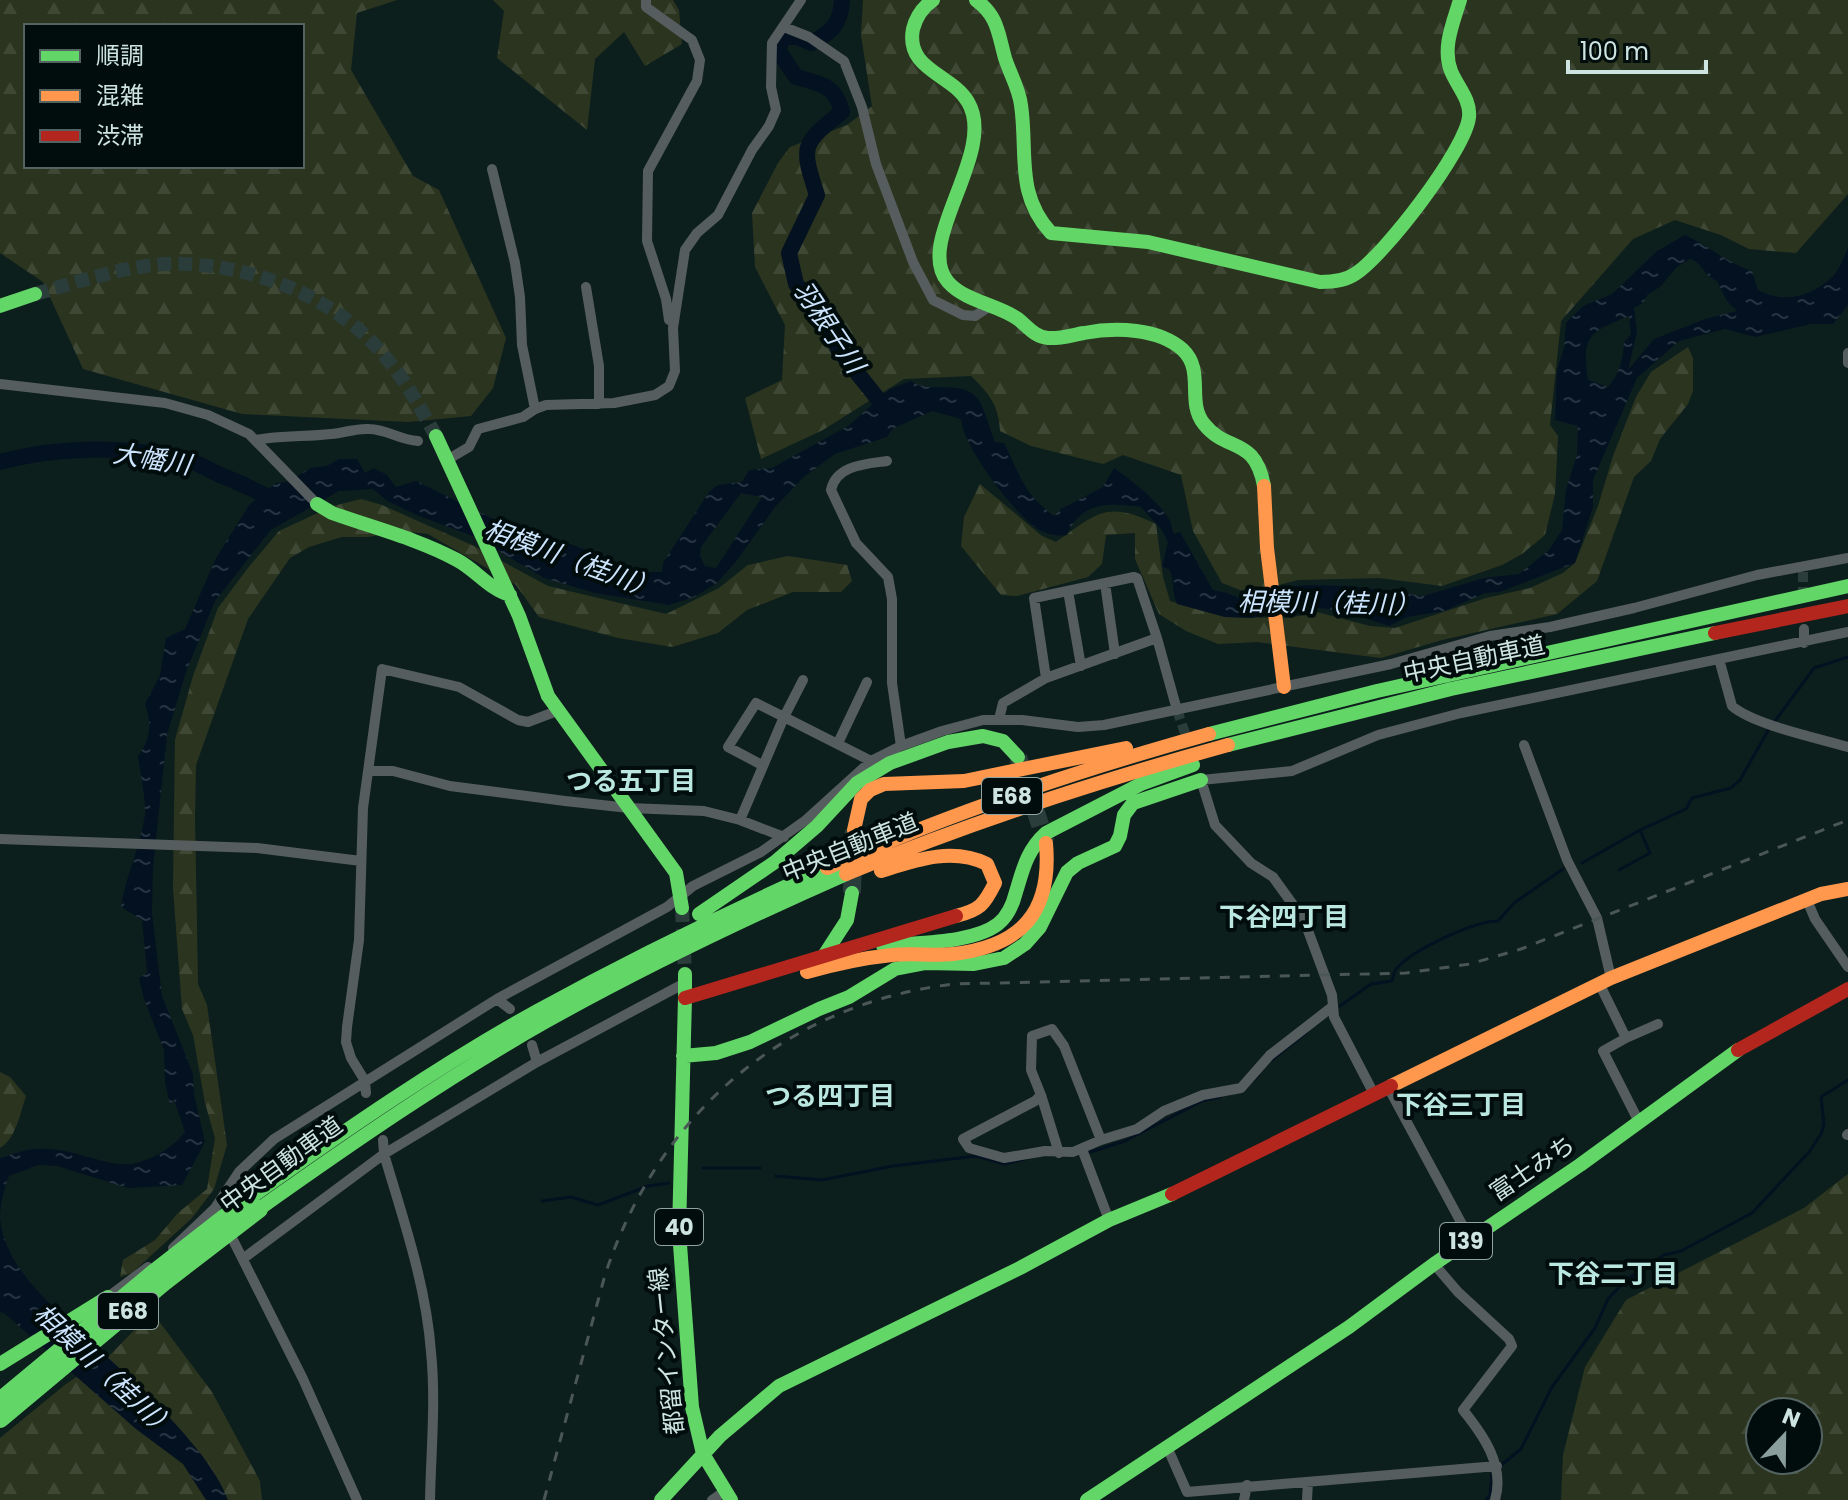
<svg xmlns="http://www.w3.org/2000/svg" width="1848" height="1500" font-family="Poppins,'Noto Sans JP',sans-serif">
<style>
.forest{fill:url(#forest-firs);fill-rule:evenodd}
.water{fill:url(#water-ripples);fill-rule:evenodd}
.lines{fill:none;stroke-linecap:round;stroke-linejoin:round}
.stream{stroke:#031121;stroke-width:3}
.river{stroke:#031121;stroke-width:16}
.street-tunnel{stroke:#2a3d3a;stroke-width:10;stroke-dasharray:10 5;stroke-linecap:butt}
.secondary-tunnel{stroke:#2a3d3a;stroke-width:14;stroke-dasharray:14 7;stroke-linecap:butt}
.highway-tunnel{stroke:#2a3d3a;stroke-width:18;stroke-dasharray:18 9;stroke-linecap:butt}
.street{stroke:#565d5e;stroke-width:10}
.fast{stroke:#63d668;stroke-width:14}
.slow{stroke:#ff974d;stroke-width:14}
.jam{stroke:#b3261e;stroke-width:14}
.rail{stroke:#4b5656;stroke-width:3;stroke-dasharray:10 10;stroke-linecap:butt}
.fast-bridge{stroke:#63d668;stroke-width:18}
.labels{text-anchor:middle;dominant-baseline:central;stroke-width:8;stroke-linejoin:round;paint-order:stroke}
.shield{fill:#010d0c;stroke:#90a4a1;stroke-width:2}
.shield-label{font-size:22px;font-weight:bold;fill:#cee4e1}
.street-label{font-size:24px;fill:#cee4e1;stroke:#010d0c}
.water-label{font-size:26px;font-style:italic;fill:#cde4fe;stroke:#010d0c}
.neighbourhood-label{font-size:26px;font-weight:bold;fill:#bbe7e1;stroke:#010d0c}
</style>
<defs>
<pattern id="forest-firs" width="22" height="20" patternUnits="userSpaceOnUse" patternTransform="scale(2)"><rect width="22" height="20" fill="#2b341f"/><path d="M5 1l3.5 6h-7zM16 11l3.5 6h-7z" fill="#3f4834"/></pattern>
<pattern id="water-ripples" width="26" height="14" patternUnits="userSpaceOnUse" patternTransform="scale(2)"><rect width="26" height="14" fill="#031121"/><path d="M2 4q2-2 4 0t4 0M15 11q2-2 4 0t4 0" fill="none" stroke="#273441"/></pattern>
</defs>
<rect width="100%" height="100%" fill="#0d1f1d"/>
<path class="forest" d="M0,0H397L357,13L351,70L413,176L439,190L506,338L493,388L471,416L408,422L242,414L83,369L43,282L0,253ZM26,26H302V166H26Z
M493,0H673L679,10L682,44L645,66L624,32L595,59L587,130L497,58L504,11Z
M863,0H1848V194L1796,253L1749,249L1721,235L1675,220L1633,239L1561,321L1550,425L1558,436L1555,494L1545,535L1522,554L1502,565L1442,586L1379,578L1298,580L1248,593L1222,583L1193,531L1181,475L1123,455L1103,464L1031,446L1000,431C999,406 989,393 971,376L904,379L823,430L761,459L745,398L782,380L785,325L755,267L752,213L778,163L790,147L847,125L872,106L861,35Z
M1688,347L1693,358V391L1688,404L1660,439L1651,461L1634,477L1597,581L1557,614L1442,640L1381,658L1257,642L1218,644L1186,631L1159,614L1135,559V533L1106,535L1102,564L1088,577L1017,596L1001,595L961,546L964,517L980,484L1042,536L1056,542C1097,513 1107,500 1156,524L1163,577L1170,601L1225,617L1289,618L1317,612L1370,626L1395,628L1486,598L1530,588L1563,573L1575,563L1598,506L1613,456L1636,397L1651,372Z
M361,499L382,505L474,546L548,586L666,614L719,588L748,565L788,556L847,565L852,581L841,592H793L747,610L718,633L672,647L618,638L539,617L516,585L428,534L402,531L368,537H342L309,547L290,558L248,619L196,765L195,817L198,984L207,1005L227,1145L214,1189L192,1218L132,1273L120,1277L123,1260L155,1240L178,1213L207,1189L215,1138L205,1103L193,1035L182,1009L173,888L175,740L193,676L218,608L248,568L279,531L333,506Z
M0,1072L10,1077L26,1096C20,1113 16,1139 0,1148Z
M1848,1174V1500H1561L1563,1455L1585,1367L1626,1300L1804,1208ZM1760,1412H1808V1460H1760Z
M152,1312L212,1392L260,1481L262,1500H0V1438L66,1384L112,1353Z"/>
<path class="water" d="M1685,235C1709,246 1727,263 1752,271L1758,290C1784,304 1812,297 1833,276C1840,269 1844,256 1848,248V305L1833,324H1811L1755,337L1725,329L1679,341L1637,378L1593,480V507L1575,563L1500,592L1485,593L1444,611L1407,617L1389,626L1343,611L1311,607L1251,618L1225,617L1177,604C1171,590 1175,580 1169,569L1162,567L1168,542L1162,530L1141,507C1109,503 1081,501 1067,535C1054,537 1041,533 1031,524C1010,507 963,446 961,419L932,411L892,429L887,437L835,454L805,476L776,506L734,564L717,583L694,597L669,605L595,593L544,578L475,537L419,516L387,501L373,489L339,491L271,530L215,601L186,672L167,735L153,868L152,913L162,996L193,1074L194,1094L205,1142L182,1185L128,1188L57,1166L39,1165L9,1176C4,1188 0,1205 0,1218C4,1265 47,1301 79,1331C123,1372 209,1446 228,1500H206L183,1464L136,1429L4,1313L0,1312V1158C12,1155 25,1149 37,1149C65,1147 91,1160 118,1164C142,1167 171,1150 185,1132L174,1100L170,1105L165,1082L164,1050L144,999L139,978L147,973L142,920L121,907C125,876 141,846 145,814C146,801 140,771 138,756C151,739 152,724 145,704L160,675L166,638L185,629L215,560L249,505L276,483L288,482L310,468L327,466L339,459H357L365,473L374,468L387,475L396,487L416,481L493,519L512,523L611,559C621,573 647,572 662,572L663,563L709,492L718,485L742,482L749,470L772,468L848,426L890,389L911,381C929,395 962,378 978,399C983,405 991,432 995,442L1004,443C1021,476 1022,492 1054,516L1061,509L1103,487L1114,468C1130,479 1161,503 1170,521C1172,525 1172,530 1174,534L1180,532L1213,590L1227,593L1247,601L1281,594L1294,586L1309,585L1350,586L1423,596L1484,578L1519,574L1549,550L1562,530L1566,490L1577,455L1578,426L1555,420L1557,370L1564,348L1566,323L1583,306L1612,294L1657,251ZM1690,259C1703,263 1704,276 1717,281L1727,301L1737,311L1705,319L1654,339L1628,370L1637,332L1634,308L1643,303L1648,294L1660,287L1677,267ZM1629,316L1631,334L1624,342C1623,359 1620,373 1608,387L1588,380C1581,335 1590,332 1629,316ZM741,493L762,497L716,568L705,566L700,556L701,547Z"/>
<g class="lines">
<path class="stream" d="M1775,721L1814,668L1848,657
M1582,863L1640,830L1686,809L1692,798L1731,788L1740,780L1769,729
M1619,870L1650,853L1640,830
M1340,1006L1371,984L1392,981C1393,977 1394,972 1396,969C1412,950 1474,921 1498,921L1514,903L1563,869
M1272,1060L1307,1032
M1242,1091L1259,1075
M1087,1153L1125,1141L1202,1101L1220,1097
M703,1168H760
M776,1176L822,1180L893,1166L976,1156L1005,1164L1025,1159
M542,1201L571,1197L598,1205L648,1186L669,1183
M1500,1466L1521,1449L1552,1387L1595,1328L1608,1299L1626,1280L1664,1255L1681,1251L1752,1213L1809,1152L1821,1134L1824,1124L1821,1097L1848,1080
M1486,1500L1490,1495L1492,1473"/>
<path class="river" d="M842,0C841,24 831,33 811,43L797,37H783L778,50L796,77C819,83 836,85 842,112C801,144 801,146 817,195L789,253L796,284L825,318L838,349L890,414
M0,462C60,446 130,445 190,461C200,464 209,470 218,474C240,483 259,491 279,503"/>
<path class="street-tunnel" d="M1803,572V599
M1177,710L1188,742"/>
<path class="secondary-tunnel" d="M35,294C78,282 121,267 165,264C246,261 336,295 387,359C407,383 421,409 436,436
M682,908L685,974"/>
<path class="highway-tunnel" d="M1018,757L1046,843
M852,893L854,830"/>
<path class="street" d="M646,0V7L692,40L700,60L697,81L648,171L647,241L666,299L669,320
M784,27L809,37L844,61L862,107L876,164L913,262L933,300L963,315L975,316L990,306
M492,169L515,263L520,297L522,345L535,409
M586,287L599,366V404
M1848,353V363
M0,384L165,403L208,415L249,434L317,504
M256,440C281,435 306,437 331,434C344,433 356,428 369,429C386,429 400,440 418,441
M447,460L469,447L478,429L523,417L535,409L546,405L614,403L655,395L669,386L675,371L673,328L685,250L697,233L718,215L752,150L769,126L776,110L771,87L772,43L801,0
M887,461C866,464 836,465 831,490L856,543L888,577L892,599V683L901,746
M1105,583L1115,654
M1068,591L1081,666
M1804,629V643
M1719,659L1732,706C1754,725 1818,738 1848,747
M1046,678L1034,598L1134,577L1137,578L1157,638L1177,710
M999,719L1003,703L1046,678L1157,638
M838,743L867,682
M1524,745L1567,860L1597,918L1611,978
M762,765L728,747L756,703L784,717L803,680
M368,771H393L450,786L565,801L629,808L704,811L740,820L784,837
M740,820L784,717L871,761
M0,839L257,848L361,861
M1807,900L1815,919L1848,967
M1600,985L1626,1038L1603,1051L1639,1122
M497,999L510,1009
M1626,1038L1658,1024
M532,1045L537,1062
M1388,1087L1470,1239
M366,1093L365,1081L351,1058L346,1042L347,1027L359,940L363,808L382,669L459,687L518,720L528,722L557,711
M1374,1094L1334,1017L1332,995L1304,920L1273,877L1251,863L1215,825L1201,780L1292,771L1378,735L1461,713L1848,632
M1041,1095L1059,1153
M1847,1135L1848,1134
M383,1140L384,1154C403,1219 426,1284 431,1352C436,1401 431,1451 430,1500
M1101,1140L1064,1046L1052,1029L1032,1036L1031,1070L1041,1095L1035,1101L963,1139L969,1148L1004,1158L1045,1151L1073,1152L1101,1140L1137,1129L1164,1111L1203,1095L1241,1088L1270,1055L1332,1007
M1082,1149L1109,1220
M228,1230L303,1379L357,1500
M173,1248L215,1208L239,1172L274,1139L497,999L667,907L693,886L761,852L806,820L871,761L901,746L942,731L983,720H1022L1078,727L1104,725L1391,664L1490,636L1550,627L1634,608L1757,575L1848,558
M244,1258L384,1154L537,1062L685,983
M1434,1264L1458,1292L1509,1339L1512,1346L1463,1410C1484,1436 1505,1466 1495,1500
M108,1297L148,1267
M1168,1449L1187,1492L1497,1466
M712,1500L725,1491
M1244,1500L1247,1485
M1307,1500L1308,1482"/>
<path class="fast" d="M933,0C923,7 916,17 913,29C905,70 952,74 968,102C998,152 913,242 948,282C966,302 997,304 1018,319C1028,327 1035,337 1048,338C1060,339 1072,335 1084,333C1115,327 1159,328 1183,350C1205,371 1186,402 1204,424C1227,453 1255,436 1264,486
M976,0C998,16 998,33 1005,58C1010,74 1019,88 1021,105C1028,152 1015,194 1051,233L1148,242L1320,282C1332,282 1345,281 1355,274C1384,256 1466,149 1469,117C1471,100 1457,86 1451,71C1442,48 1453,23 1460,0
M0,306L35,294
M436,436L519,616L548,696L676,873L682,908
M317,504L332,513C374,528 418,539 457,560C476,570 489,589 510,595
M1209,734L1377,691L1848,586
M1228,745L1451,689L1715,633
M699,914L775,862L817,826L857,783L890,763L948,742L983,736L1003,741L1018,757
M883,946C915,942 972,944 998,924C1007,917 1013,904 1016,892C1023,869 1027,850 1046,833L1141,784L1193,765
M825,954L847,920L852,893
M685,974V998
M685,998L679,1231L692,1407L703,1454L731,1500
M683,1056L716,1053L750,1042L819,1009L849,997L895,969L926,963L974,964L1004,958L1025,944L1040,927L1067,872L1078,863L1115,846L1120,836L1124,815L1133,803L1201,780
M251,1197C344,1131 438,1066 537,1011C632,959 728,912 827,868
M259,1209C352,1143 446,1078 545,1022C643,967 744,919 846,874
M0,1364L108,1297
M661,1500L720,1436L779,1386L1020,1268L1109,1220L1172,1194
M1087,1500L1349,1327L1434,1264L1580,1165L1738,1050"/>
<path class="slow" d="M1264,486L1267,548L1284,687
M854,830L861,799L870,790L884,784L964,781L1126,748
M827,868C950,813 1079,770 1209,734
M881,871C916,860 952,847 987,864L995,883C984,905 980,910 956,916
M846,874C971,822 1098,781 1228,745
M807,972C835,964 863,958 892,955C912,953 933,956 953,954C1022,946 1052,912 1046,843
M1391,1086L1611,978L1821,894L1848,889"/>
<path class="jam" d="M1715,633L1848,606
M685,998L956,916
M1738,1050L1848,989
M1172,1194L1391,1086"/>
<path class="rail" d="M544,1500L605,1275C658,1114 785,1004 954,984L1406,973L1470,964L1521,949L1848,820"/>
<path class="fast-bridge" d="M0,1401L155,1272L251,1197
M0,1419L164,1282L259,1209"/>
</g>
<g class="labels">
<g class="shield">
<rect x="982" y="778" width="60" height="36" rx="6"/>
<rect x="655" y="1209" width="48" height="36" rx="6"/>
<rect x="1440" y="1223" width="52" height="36" rx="6"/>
<rect x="98" y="1293" width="60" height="36" rx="6"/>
</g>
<g class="shield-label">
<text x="1012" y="796">E68</text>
<text x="679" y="1227">40</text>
<text x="1466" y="1241">139</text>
<text x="128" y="1311">E68</text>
</g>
<g class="street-label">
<text transform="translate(1474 659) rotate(-12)">中央自動車道</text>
<text transform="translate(850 847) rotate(-22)">中央自動車道</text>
<text transform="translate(281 1164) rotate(-36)">中央自動車道</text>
<text transform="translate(1532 1168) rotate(-34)">富士みち</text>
<text transform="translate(666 1351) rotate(-96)">都留インター線</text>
</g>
<g class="water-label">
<text transform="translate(829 327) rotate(56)">羽根子川</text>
<text transform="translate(152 459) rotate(9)">大幡川</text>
<text transform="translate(571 559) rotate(20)">相模川（桂川）</text>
<text transform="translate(1329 603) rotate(1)">相模川（桂川）</text>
<text transform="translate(105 1371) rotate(43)">相模川（桂川）</text>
</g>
<g class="neighbourhood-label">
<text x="631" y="781">つる五丁目</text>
<text x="1284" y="917">下谷四丁目</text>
<text x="830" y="1096">つる四丁目</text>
<text x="1461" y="1105">下谷三丁目</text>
<text x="1613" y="1274">下谷二丁目</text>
</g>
</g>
<rect x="24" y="24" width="280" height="144" fill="#010d0c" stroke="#536361" stroke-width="2"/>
<rect x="40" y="50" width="40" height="12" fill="#63d668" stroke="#536361" stroke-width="2"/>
<text x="96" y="64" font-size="24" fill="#cee4e1">順調</text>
<rect x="40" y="90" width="40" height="12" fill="#ff974d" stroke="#536361" stroke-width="2"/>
<text x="96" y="104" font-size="24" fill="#cee4e1">混雑</text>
<rect x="40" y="130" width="40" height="12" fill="#b3261e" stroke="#536361" stroke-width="2"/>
<text x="96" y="144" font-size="24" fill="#cee4e1">渋滞</text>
<g transform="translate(1784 1436) rotate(22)"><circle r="38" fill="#010d0c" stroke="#536361" stroke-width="2"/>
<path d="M0-6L14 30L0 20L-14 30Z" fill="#8a9f9c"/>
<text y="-12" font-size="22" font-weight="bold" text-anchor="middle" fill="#cee4e1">N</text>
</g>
<path d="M1568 60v12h138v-12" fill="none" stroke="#cee4e1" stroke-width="4"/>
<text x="1580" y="60" font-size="24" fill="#cee4e1" stroke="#010d0c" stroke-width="6" paint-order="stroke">100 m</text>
</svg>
